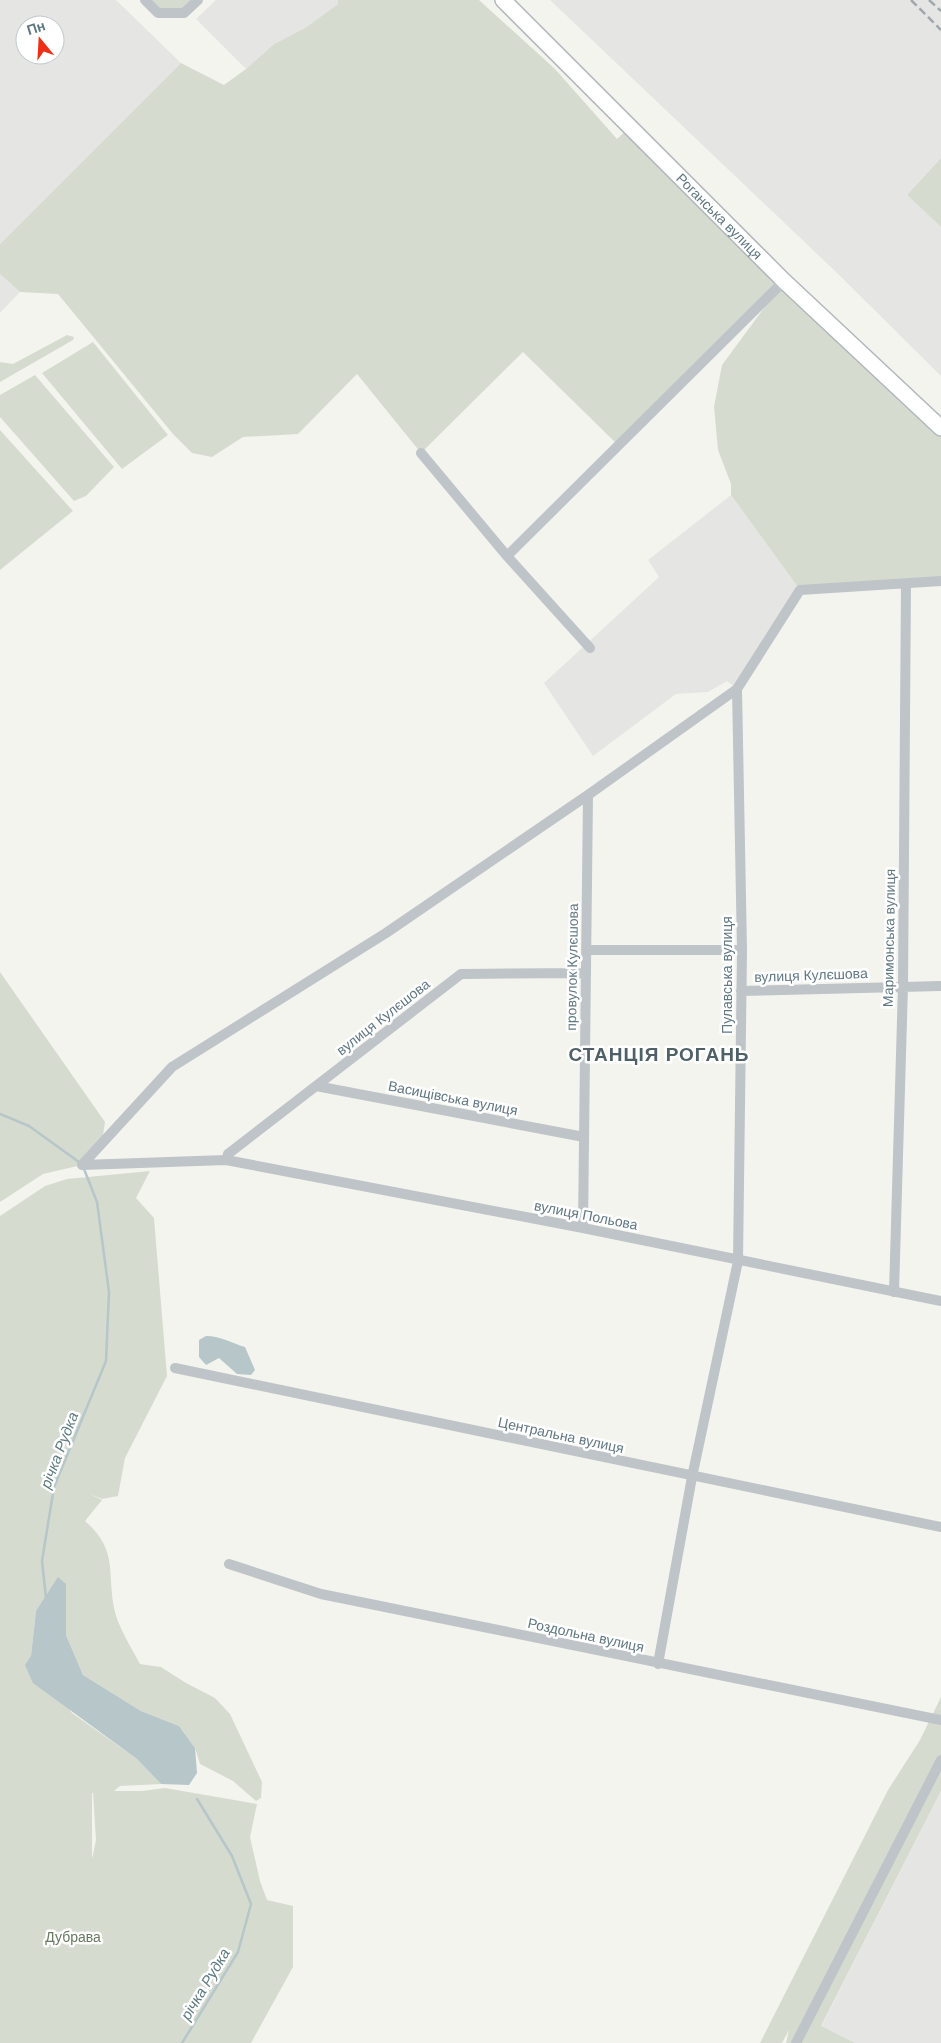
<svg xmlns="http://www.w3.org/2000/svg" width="941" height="2043" font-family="Helvetica,sans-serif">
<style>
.built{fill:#e5e5e3;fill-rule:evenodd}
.green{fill:#d6dbd0;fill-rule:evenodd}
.water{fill:#b6c6c9}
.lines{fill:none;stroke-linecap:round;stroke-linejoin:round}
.stream{stroke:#b6c6c9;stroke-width:2.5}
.secondary-casing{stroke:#b1b8bb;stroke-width:18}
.street{stroke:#bec4c7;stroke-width:10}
.secondary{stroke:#fff;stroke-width:15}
.rail{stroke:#9fa8ac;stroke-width:2.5;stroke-dasharray:8 4;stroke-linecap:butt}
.labels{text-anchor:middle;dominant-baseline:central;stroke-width:5;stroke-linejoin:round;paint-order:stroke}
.street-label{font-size:14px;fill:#617883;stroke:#fff}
.park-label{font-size:14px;fill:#687960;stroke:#fff}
.water-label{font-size:15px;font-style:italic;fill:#5c7b80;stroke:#fff}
.district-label{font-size:19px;font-weight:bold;letter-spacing:1px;fill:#4f6067;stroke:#fff}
</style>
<rect width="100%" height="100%" fill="#f4f4ef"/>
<path class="built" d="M0,0H116L181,63L0,244ZM25,25H55V55H25Z
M216,0H338V4L305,28L274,44L246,69L196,19Z
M550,0H941V158L907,195L941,227V376L836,272Z
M0,274L20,292L0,313Z
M731,495L800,590L737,689L727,681L708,692L676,694L593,756L544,683L659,577L648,560Z
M941,1791V2043H855L821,2027Z"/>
<path class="green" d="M145,0H198L184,13H158Z
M338,0H479L555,69L617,139L630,127L941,428V581L800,590L731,495V484L718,450L714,407L722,365L781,285L619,446L523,352L421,453L357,374L298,434L243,437L212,457L192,453L173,434L58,294L20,292L0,274V244L181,63L224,85L246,69L274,44L305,28L338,4Z
M941,158V227L907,195Z
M67,335L74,337L73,340L0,382V362L13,364Z
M93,342L168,435L122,469L42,373Z
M35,375L114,467L86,496L74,501L0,417V395Z
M0,430L73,511L0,570Z
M0,972L105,1122L102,1142L82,1165L43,1174L0,1202Z
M150,1171L136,1198L154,1218L167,1376L125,1458L118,1496L102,1499L90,1494L102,1500L85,1521C118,1550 107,1570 114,1608C118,1627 131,1647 140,1664L161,1667L186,1683L215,1698L230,1714L262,1782L261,1798L256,1801L233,1781L200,1764L195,1748L179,1726L141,1711L83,1675L66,1635V1584L36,1611L31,1656L72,1713L137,1759L161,1784L120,1786L114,1791H142L165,1788L257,1804L250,1837L260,1881L267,1900L293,1906V1967L251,2043H0V1216L45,1186L67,1179ZM93,1793L96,1840L92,1859V1793Z
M941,1697V1791L821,2026L855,2043H786L789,2030L782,2043H760L888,1790L920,1740Z"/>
<path class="water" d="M206,1336C221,1336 231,1343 245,1347L255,1370L251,1375L237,1374L219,1358L206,1365L199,1357V1340Z
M58,1577L66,1584V1635L83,1675L141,1711L179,1726L195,1748L197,1773L189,1785L161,1784L137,1759L33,1683L25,1665L31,1656L36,1611Z"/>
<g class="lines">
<path class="stream" d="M0,1114L29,1126L79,1162
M46,1598L42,1561L54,1487L106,1361L109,1292L97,1202L84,1169
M182,2043L238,1952L251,1904L232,1856L197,1799"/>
<defs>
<g id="secondary">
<path id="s1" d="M503,0L784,281L941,428"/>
</g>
</defs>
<use href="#secondary" class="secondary-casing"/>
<path class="street" d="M145,0L158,13H184L198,0
M421,453L507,556L590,648
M507,556L784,281
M586,950H742
M741,991L941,986
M316,1086L584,1137
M226,1160L228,1154L461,974L586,973
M82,1165L172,1067L386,933L588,795L737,689L800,590L941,581
M82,1165L226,1160L583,1228L941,1301
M583,1228L588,795
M894,1292L903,986L906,584
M175,1368L941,1527
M229,1564L321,1594L941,1720
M658,1664L692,1477L738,1261L742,950L737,689
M796,2043L941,1760"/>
<use href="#secondary" class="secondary"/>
<path class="rail" d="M911,0L941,30
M929,0L941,11"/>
</g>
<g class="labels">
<g class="street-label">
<text stroke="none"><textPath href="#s1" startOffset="306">Роганська вулиця</textPath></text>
<text transform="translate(889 938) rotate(-89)">Маримонська вулиця</text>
<text transform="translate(572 967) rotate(-89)">провулок Кулєшова</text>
<text transform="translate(727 975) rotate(-90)">Пулавська вулиця</text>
<text transform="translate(811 975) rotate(-2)">вулиця Кулєшова</text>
<text transform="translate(383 1017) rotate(-38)">вулиця Кулєшова</text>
<text transform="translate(453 1098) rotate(11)">Васищівська вулиця</text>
<text transform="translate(586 1215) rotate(11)">вулиця Польова</text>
<text transform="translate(561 1435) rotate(12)">Центральна вулиця</text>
<text transform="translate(586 1635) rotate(12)">Роздольна вулиця</text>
</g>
<g class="park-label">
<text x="73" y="1937">Дубрава</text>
</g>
<g class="water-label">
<text transform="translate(59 1450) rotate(-69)">річка Рудка</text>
<text transform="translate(205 1984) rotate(-59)">річка Рудка</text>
</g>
<g class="district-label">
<text x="659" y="1054">СТАНЦІЯ РОГАНЬ</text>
</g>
</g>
<g transform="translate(40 40) rotate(342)"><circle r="24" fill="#ffffff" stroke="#c0c9cd"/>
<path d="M0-4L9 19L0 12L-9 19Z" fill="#ee2e16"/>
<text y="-8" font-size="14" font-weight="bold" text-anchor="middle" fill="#617883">Пн</text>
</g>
</svg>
